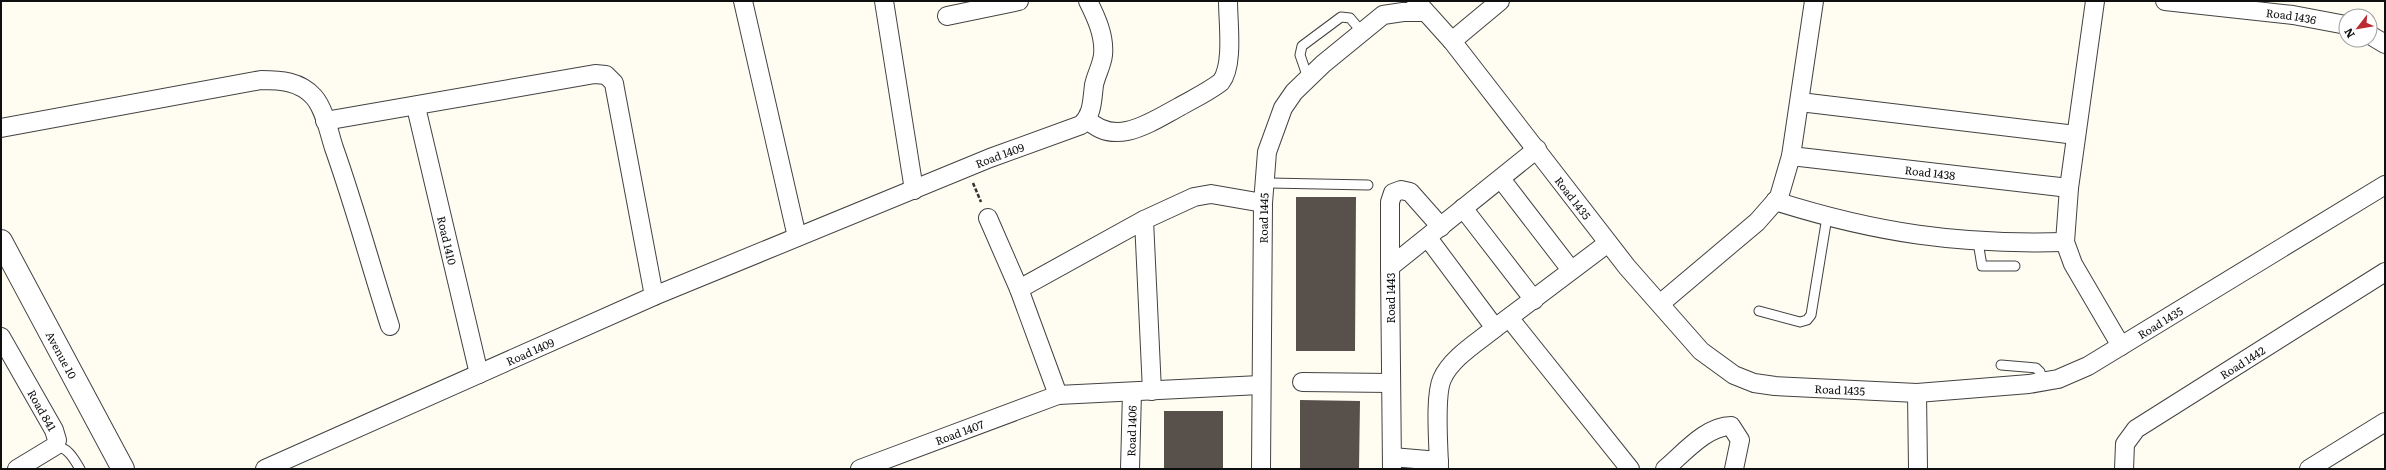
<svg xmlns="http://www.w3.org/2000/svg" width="2386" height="470" font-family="Literata,serif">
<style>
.building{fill:#57504b}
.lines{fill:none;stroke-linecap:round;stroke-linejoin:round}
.service-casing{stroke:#424242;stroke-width:11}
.minor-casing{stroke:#424242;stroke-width:20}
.tertiary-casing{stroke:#424242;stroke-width:24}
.path{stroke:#313131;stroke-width:2.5;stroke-dasharray:4 2;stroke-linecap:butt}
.service{stroke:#fff;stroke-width:9}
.minor{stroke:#fff;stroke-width:18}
.tertiary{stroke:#fff;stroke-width:22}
.labels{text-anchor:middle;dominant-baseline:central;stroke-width:4;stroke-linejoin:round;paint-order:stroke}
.street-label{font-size:11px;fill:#0f0f0f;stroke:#fff}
</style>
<rect width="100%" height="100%" fill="#fffcf1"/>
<path class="building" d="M1296,197H1356L1355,351H1296Z
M1300,400L1360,401L1359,469H1300Z
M1164,411H1223V469H1164Z"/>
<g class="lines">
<defs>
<path id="service" d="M1308,78L1300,55L1302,46L1341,17L1350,18L1362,32
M1264,183L1368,185
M1978,242L1982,266H2015
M1759,311L1800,322L1807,320L1811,315L1827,217
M2001,365L2036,368L2040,372L2043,381
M55,446C68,447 74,459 80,469"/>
<g id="minor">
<path d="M743,1L797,237"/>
<path d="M884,1L914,190"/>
<path id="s1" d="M1416,1L1452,41L1627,267L1701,351L1734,375L1754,383L1775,386L1917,393L2029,384L2058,379L2088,366L2385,185"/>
<path d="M2095,1L2069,188L2065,242L2073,264L2121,346"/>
<path id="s2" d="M2165,1L2293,15L2346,25"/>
<path d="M947,16L1019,1"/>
<path d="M2370,35L2385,44"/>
<path d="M1452,41L1500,1"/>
<path d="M1800,102L2076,135"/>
<path id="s3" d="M416,107L479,374"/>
<path d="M1087,119C1115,148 1151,122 1179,107C1193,99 1208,92 1221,82C1234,65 1228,23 1228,1"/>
<path d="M325,121L595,74L606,75L614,83L615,89L654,296"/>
<path d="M1,128L261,80C280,80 300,81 314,97C325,110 329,133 334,148C355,207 371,267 390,326"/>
<path id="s4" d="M1791,156L2069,188"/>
<path d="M1501,179L1571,270"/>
<path d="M1775,201C1876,233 1959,245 2065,242"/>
<path d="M1463,208L1534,300"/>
<path d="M988,218L1019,289L1058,395"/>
<path d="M1144,220L1152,391"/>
<path d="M1428,238L1495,328L1608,243"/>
<path d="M1390,267V202L1393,193L1401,190L1410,192L1441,227"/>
<path d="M1019,289L1144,220L1194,197L1211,194L1263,203"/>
<path d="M1661,303L1757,222L1779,197L1791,156L1814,1"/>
<path d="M1510,319L1630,469"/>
<path id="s5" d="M1,337L54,430L57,440L55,446L17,469"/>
<path d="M1302,382L1390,383"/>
<path d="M1917,393L1918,469"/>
<path d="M1392,457L1439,461"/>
<path id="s6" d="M265,469L654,296L990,158L1081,125C1093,114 1092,100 1094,85C1096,75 1102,65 1103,55C1105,36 1096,17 1088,1"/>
<path id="s7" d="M860,469L1058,395L1260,385"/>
<path id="s8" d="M1130,469L1132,392"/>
<path id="s9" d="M1261,469L1263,203L1267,152L1283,108L1294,92L1323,64L1383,15L1403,12H1425"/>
<path d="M1392,469L1390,267L1537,149"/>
<path d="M1439,469C1439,448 1434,397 1442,379C1451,358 1478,342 1495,328"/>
<path d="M1665,469C1683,454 1706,426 1731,426L1740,440L1734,469"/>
<path id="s10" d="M2124,469L2125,444L2136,429L2385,272"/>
<path d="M2309,469L2385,422"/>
</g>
<g id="tertiary">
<path id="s11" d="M1,241L123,469"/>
</g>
</defs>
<use href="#service" class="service-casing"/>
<use href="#minor" class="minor-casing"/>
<use href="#tertiary" class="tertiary-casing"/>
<path class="path" d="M973,183L981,202"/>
<use href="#service" class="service"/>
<use href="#minor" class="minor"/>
<use href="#tertiary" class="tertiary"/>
</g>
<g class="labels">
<g class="street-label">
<text stroke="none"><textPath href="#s2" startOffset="127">Road 1436</textPath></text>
<text stroke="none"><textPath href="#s6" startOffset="799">Road 1409</textPath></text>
<text stroke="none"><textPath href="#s4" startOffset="140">Road 1438</textPath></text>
<text stroke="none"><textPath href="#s1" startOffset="252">Road 1435</textPath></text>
<text stroke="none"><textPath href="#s9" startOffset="251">Road 1445</textPath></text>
<text stroke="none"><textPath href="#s3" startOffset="137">Road 1410</textPath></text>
<text transform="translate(1390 298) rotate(-90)">Road 1443</text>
<text stroke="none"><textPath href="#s1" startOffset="936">Road 1435</textPath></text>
<text stroke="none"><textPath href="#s6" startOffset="290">Road 1409</textPath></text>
<text stroke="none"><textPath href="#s11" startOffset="129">Avenue 10</textPath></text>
<text stroke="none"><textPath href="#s10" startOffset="169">Road 1442</textPath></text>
<text stroke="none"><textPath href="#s1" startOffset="600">Road 1435</textPath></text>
<text stroke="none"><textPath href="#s5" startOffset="84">Road 841</textPath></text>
<text stroke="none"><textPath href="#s8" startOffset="38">Road 1406</textPath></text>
<text stroke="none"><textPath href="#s7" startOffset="106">Road 1407</textPath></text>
</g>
</g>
<rect width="2386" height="470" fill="none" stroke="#0f0f0f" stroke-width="4"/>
<g transform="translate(2358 28) rotate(239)"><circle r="19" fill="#ffffff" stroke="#9f9f9f"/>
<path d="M0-3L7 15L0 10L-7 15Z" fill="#bb2a33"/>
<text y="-6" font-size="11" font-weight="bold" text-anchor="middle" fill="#0f0f0f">N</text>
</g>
</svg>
